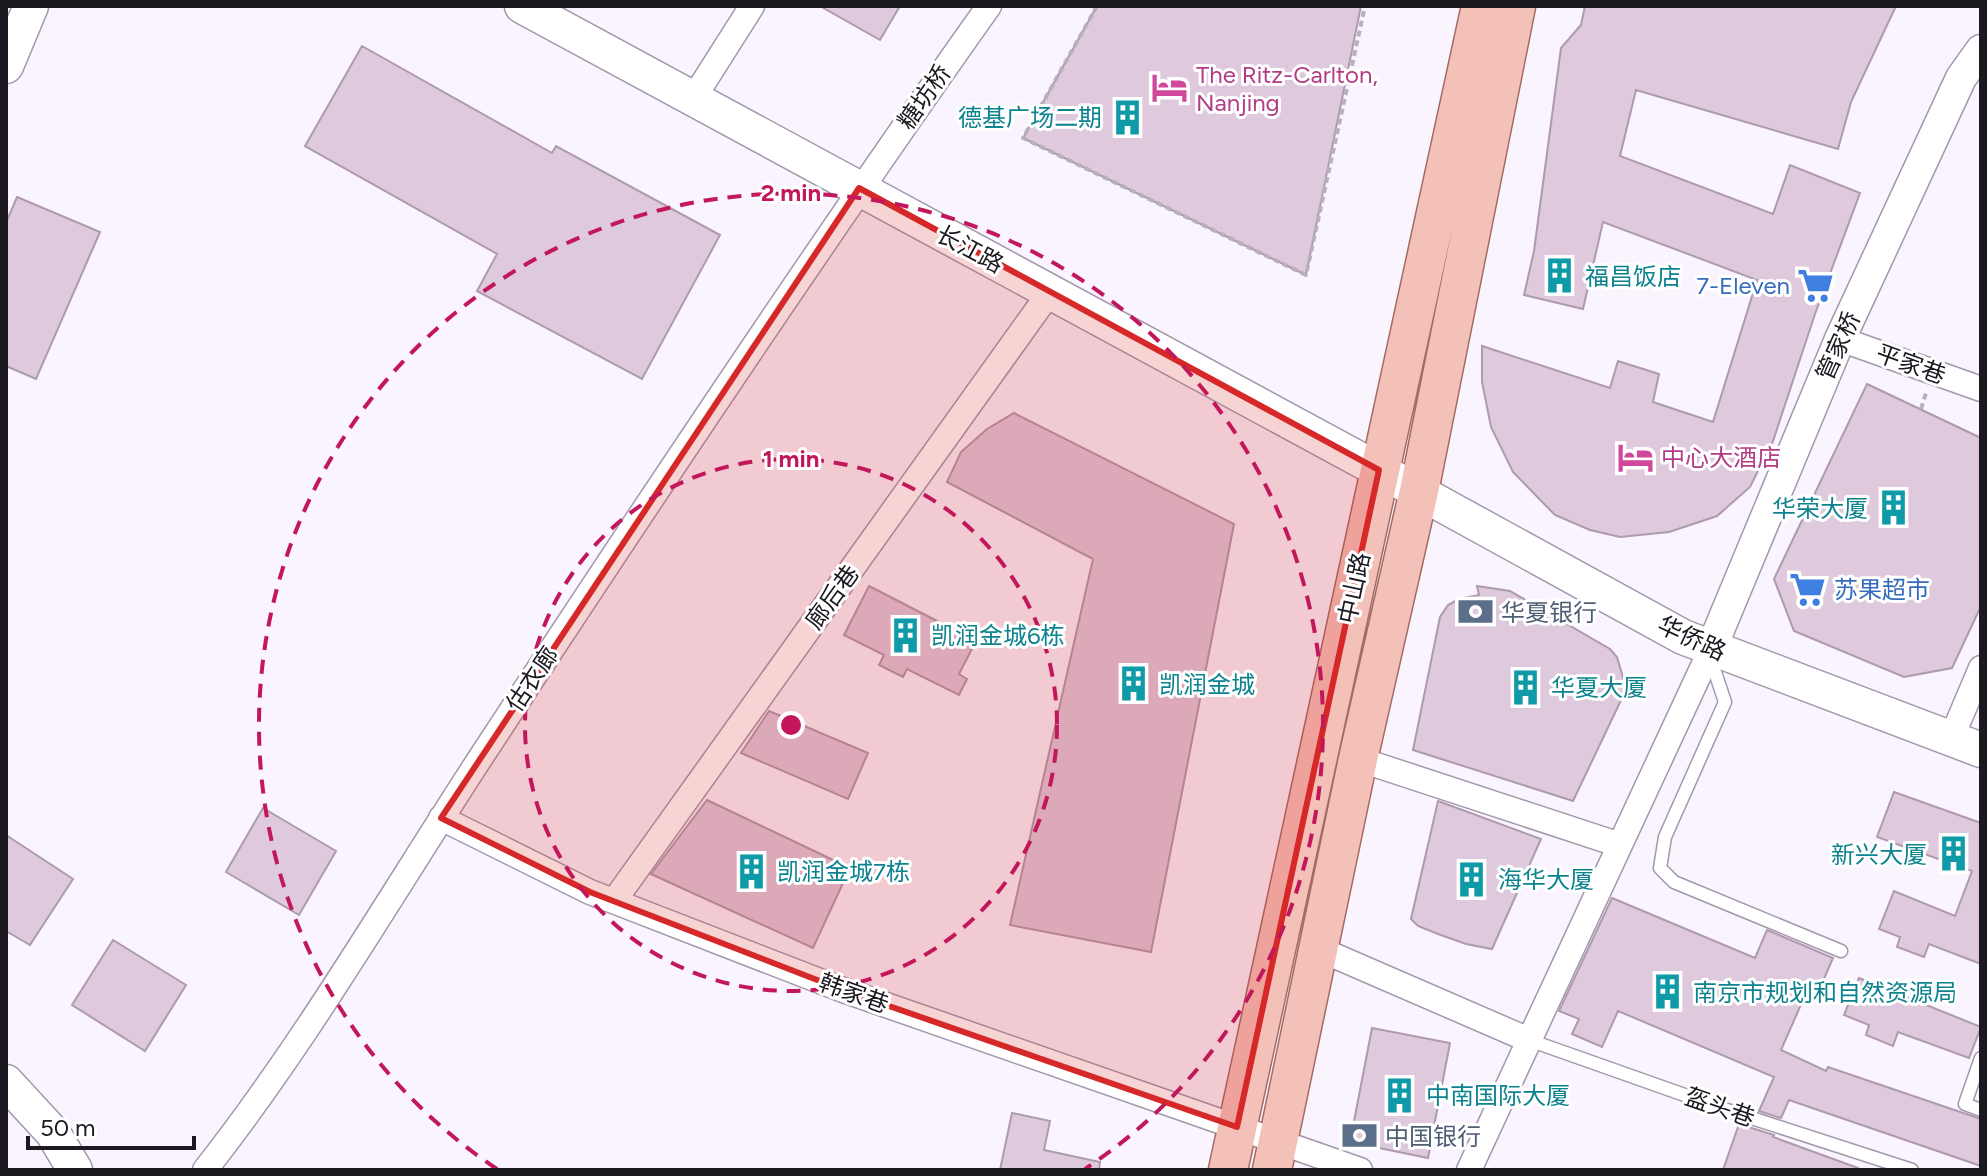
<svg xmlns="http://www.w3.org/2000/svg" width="1987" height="1176" font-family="Figtree,'Noto Sans SC',sans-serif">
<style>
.building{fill:#decadc;stroke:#ae9aac;stroke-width:2}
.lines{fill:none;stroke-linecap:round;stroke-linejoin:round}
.service-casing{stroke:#a297ac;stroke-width:15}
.minor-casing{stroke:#a297ac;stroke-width:27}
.tertiary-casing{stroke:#a297ac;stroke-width:33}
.secondary-casing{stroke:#a297ac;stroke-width:37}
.primary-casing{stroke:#a36b64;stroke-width:41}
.path{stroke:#b6b1ba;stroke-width:4;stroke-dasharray:6 4;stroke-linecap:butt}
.service{stroke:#fff;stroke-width:12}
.minor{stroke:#fff;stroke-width:24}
.tertiary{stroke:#fff;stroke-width:30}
.secondary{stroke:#fff;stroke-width:34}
.primary{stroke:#f4c1b8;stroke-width:38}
.marked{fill:#d62828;fill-opacity:0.2;stroke:#d62828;stroke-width:6;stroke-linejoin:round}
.ring{fill:none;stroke:#c2185b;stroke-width:4;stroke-dasharray:14 10}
.labels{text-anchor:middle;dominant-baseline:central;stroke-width:6;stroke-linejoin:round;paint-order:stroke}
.hotel-label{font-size:24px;fill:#b23c85;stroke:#fff;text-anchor:start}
.street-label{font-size:24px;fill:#1c1820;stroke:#fff}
.culture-label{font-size:24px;fill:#0d838f;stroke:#fff;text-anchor:start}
.shop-label{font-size:24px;fill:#366cbe;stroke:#fff;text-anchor:end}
.service-label{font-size:24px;fill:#4e5e75;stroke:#fff;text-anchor:start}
.centre{fill:#c2185b;stroke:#fff;stroke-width:4}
.ring-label{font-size:24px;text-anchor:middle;font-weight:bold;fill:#c2185b;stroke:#fff;stroke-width:6;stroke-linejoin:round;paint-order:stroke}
</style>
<rect width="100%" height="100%" fill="#f9f4fd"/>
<path class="building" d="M820,6H900L880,40Z
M1097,6H1361L1306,275L1023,138Z
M1585,6H1896L1851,102L1838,149L1636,90L1620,156L1773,214L1790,165L1860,193L1815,314L1773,441L1750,487L1717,516L1669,532L1620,537L1590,530L1555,515L1513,472L1491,427L1482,382V346L1610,388L1618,361L1659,374L1653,402L1713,422L1757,280L1603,222L1583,309L1524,295L1534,251L1561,48L1581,25Z
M362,46L552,153L556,146L720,235L642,379L477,291L497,254L305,146Z
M17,197L100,232L36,379L6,366V223Z
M1867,384L1981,438V606L1952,668L1904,677L1794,631L1774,579Z
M1014,413L1234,524L1151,952L1010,925L1093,559L947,482L961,452L987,429Z
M869,586L976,641L959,674L967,679L959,695L907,669L903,677L879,665L884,655L844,635Z
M1477,586L1510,591L1610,649L1617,657L1624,681V694L1573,801L1413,750L1440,617L1448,605L1459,599L1479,595Z
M769,711L868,753L848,799L741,753Z
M1894,792L1981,823V964L1929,944L1924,957L1897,947L1900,937L1879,929L1894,891L1955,916L1972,871L1877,837Z
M707,800L850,868L813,948L651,874Z
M1438,801L1541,839L1492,949L1466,944L1438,934L1418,926L1411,919Z
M263,808L336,851L299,915L226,872Z
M6,835L73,879L30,945L6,931Z
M1612,898L1755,958L1767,930L1833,958L1820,988L1810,984L1781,1050L1826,1071L1828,1067L1981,1119V1166L1789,1100L1781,1118L1759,1111L1774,1077L1618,1011L1602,1047L1572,1034L1579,1019L1559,1011Z
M113,940L186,985L145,1051L72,1005Z
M1859,978L1981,1027L1969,1058L1898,1032L1893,1046L1866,1035L1869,1025L1844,1015Z
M1372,1028L1450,1043L1428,1158L1350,1142Z
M1012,1113L1050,1121L1044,1150L1100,1162L1099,1170H1000Z
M1739,1124L1774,1135L1773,1137L1858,1168V1170H1723Z"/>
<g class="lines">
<defs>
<path id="service" d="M1710,657L1725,702L1665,837L1660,868L1674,882L1841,951
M1529,1040L1727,1110L1912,1170
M1981,1058L1965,1104L1981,1110"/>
<path id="minor" d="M693,99L752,6
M1840,339L1981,389
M1951,739L1981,668
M1358,759L1620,845
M441,818L590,892L843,990L1360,1170
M614,901L1050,292
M1319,949L1529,1040
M205,1170C308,1039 392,893 483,754C648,502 815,251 989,6
M1469,1170L1711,649"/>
<path id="tertiary" d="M1711,649L1840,339L1961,78L1981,50"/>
<path id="secondary" d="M522,6L1379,470L1683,637L1981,750
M6,66L31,6
M6,1082L53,1133L75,1170"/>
<path id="primary" d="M1228,1170L1481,6
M1272,1170L1358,759L1419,491L1516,6"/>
</defs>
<use href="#service" class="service-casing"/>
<use href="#minor" class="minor-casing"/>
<use href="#tertiary" class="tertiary-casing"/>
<use href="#secondary" class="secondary-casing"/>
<use href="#primary" class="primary-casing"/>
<path class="path" d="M1097,6L1023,138L1306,275L1365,6
M1921,409L1926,393"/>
<use href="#service" class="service"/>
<use href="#minor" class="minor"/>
<use href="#tertiary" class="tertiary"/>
<use href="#secondary" class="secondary"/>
<use href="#primary" class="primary"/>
</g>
<path class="marked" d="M859,188L1379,470L1237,1127L843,990L590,892L441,818Z"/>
<g class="ring">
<circle cx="791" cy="725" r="266"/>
<path d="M497 1169A532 532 0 1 1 1085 1169"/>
</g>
<defs>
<symbol id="hotel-bare" viewBox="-9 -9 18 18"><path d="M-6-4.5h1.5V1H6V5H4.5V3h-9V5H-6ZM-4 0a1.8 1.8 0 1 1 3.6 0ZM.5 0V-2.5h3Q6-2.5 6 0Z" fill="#d1479c" stroke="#fff" stroke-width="2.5" paint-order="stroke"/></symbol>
<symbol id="building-bare" viewBox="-9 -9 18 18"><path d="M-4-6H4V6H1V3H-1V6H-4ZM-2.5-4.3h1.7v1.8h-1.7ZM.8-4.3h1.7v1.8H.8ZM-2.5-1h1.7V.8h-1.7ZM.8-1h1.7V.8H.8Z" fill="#0f9aa8" stroke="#fff" stroke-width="2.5" paint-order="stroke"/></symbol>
<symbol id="supermarket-bare" viewBox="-9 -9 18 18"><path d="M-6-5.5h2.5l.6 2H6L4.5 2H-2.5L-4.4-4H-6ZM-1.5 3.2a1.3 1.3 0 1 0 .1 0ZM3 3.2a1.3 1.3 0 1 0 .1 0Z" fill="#3f7fe0" stroke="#fff" stroke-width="2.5" paint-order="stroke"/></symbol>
<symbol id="bank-bare" viewBox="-9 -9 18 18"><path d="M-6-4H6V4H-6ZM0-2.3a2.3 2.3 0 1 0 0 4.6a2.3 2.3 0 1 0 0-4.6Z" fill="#5c6f8a" stroke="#fff" stroke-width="2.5" paint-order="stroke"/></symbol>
</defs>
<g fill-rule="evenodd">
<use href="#hotel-bare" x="1144" y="62" width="51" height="51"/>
<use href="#building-bare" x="1102" y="92" width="51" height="51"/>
<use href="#building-bare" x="1534" y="250" width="51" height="51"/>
<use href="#supermarket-bare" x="1790" y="260" width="51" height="51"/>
<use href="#hotel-bare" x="1610" y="432" width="51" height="51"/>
<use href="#building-bare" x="1868" y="482" width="51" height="51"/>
<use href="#supermarket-bare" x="1782" y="564" width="51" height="51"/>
<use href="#bank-bare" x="1450" y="586" width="51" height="51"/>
<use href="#building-bare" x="880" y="610" width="51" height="51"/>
<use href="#building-bare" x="1108" y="658" width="51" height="51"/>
<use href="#building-bare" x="1500" y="662" width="51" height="51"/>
<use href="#building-bare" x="1928" y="828" width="51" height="51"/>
<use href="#building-bare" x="726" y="846" width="51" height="51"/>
<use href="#building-bare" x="1446" y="854" width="51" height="51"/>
<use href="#building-bare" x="1642" y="966" width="51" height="51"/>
<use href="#building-bare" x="1374" y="1070" width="51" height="51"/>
<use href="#bank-bare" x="1334" y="1110" width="51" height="51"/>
</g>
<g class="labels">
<g class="hotel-label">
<text x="1196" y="74">The Ritz-Carlton,<tspan x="1196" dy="28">Nanjing</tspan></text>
<text x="1661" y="457">中心大酒店</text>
</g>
<g class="street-label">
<text transform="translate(924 97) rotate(-55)">糖坊桥</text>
<text transform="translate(970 249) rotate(28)">长江路</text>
<text transform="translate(1838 346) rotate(-66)">管家桥</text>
<text transform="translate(1911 364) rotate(20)">平家巷</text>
<text transform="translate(1354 588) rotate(-78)">中山路</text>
<text transform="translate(832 597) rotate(-54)">廊后巷</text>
<text transform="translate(1692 638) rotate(25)">华侨路</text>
<text transform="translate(532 679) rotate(-56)">估衣廊</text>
<text transform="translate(854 993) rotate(20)">韩家巷</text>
<text transform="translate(1720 1107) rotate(19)">盔头巷</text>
</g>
<g class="culture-label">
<text x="1102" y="117" text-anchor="end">德基广场二期</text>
<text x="1585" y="276">福昌饭店</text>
<text x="1868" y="508" text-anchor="end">华荣大厦</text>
<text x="931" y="635">凯润金城6栋</text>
<text x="1159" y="684">凯润金城</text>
<text x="1551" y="687">华夏大厦</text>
<text x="1927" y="854" text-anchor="end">新兴大厦</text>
<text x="777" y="871">凯润金城7栋</text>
<text x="1498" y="879">海华大厦</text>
<text x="1693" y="992">南京市规划和自然资源局</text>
<text x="1426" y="1095">中南国际大厦</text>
</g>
<g class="shop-label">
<text x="1790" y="285">7-Eleven</text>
<text x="1834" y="589" text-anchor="start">苏果超市</text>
</g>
<g class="service-label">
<text x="1501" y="612">华夏银行</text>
<text x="1385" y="1136">中国银行</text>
</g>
</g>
<circle cx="791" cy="725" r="12" class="centre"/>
<g class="ring-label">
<text x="791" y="201">2 min</text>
<text x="791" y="467">1 min</text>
</g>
<rect width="1987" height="1176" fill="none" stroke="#1c1820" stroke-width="16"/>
<path d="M28 1136v12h166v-12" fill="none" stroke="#1c1820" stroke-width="4"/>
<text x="40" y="1136" font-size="24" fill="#1c1820" stroke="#ffffff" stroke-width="6" paint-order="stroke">50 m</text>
</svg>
